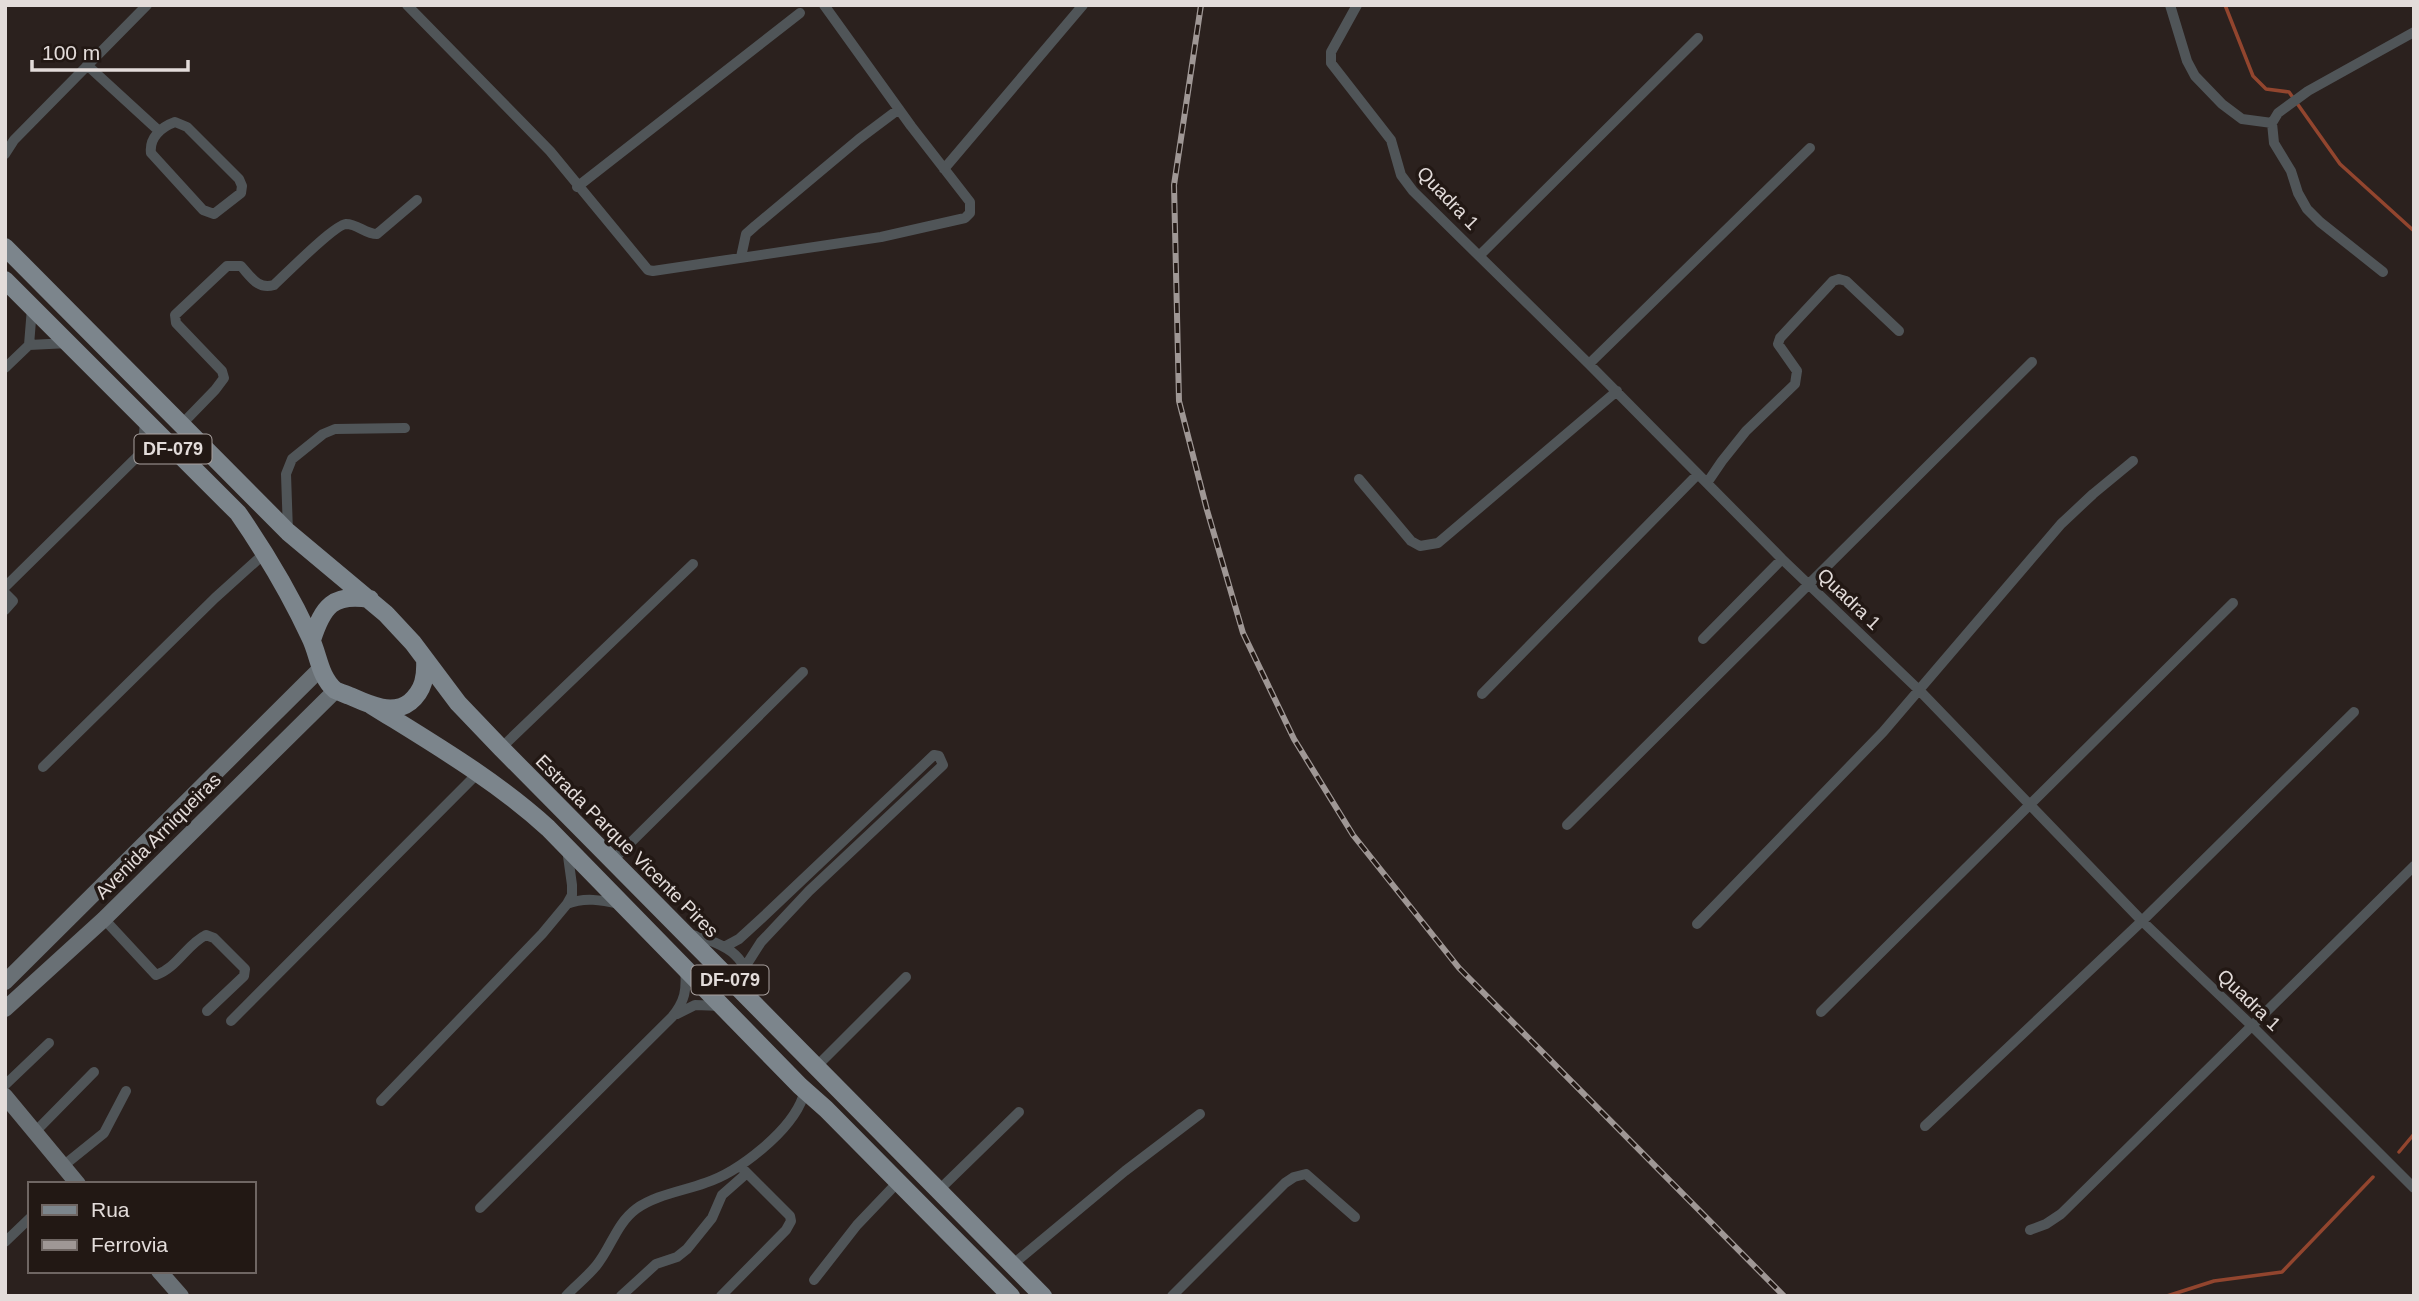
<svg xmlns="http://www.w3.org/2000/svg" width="2419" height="1301" font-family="Arial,sans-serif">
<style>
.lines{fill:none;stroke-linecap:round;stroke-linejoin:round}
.stream{stroke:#92452e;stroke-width:3.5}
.street{stroke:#505558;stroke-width:10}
.secondary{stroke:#697075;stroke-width:16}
.primary{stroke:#7c858c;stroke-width:18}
.rail-casing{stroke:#9f9795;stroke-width:6}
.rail{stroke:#221814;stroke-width:3.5;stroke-dasharray:10;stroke-linecap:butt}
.labels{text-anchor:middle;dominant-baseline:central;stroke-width:7;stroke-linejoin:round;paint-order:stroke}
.shield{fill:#221814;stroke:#a9a19f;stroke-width:2}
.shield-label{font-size:18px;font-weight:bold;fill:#e3dcda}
.street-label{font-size:19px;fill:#e3dcda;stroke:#221814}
</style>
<rect width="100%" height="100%" fill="#2b211e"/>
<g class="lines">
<path class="stream" d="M2225,5L2253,76L2266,89L2289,92L2340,164L2414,231
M2399,1152L2414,1134
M2167,1296L2214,1281L2282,1272L2373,1177"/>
<path class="street" d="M407,5L550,151L648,270L653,271L881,237L965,218L970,213V202L911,126L824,5
M1357,5L1331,52V63L1391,140L1401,175L1413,191L1589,364L1782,559L1920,691L2142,921L2251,1025L2414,1188
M2170,5L2187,61L2195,76L2222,104L2242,119L2272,123
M87,65L159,131
M175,122L187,127L239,179L242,186L241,193L214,214L203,210L151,153C149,138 161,127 175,122Z
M5,154L14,140L147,5
M944,169L1083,5
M577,187L800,13
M1480,255L1698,38
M741,257L746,234L755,226L859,139L899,109
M2383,272L2320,222L2307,209L2298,193L2291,171L2274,143L2272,123L2278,113L2308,91L2414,32
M29,345L69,343
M1589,364L1810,148
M5,368L29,345L32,308
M182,424L215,390L224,378L222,371L176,323L175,315L227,266H241C251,277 258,290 274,285C286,274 334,225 346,224C358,224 365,234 377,234L417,200
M142,452L145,423
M1359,479L1411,541L1420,546L1438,543L1617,391
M1707,483L1722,461L1746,431L1795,384L1797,371L1778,344L1780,338L1833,281L1839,279L1846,281L1899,331
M288,532L286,474L292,459L323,434L335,429L405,428
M5,587L142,452L170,445
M5,593L13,601L5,610
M1703,639L1782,559
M1482,694L1698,474
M501,748L693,564
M43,767L215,598L265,553
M1567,825L2032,362
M612,861L803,672
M567,904C584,897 602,900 619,904
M104,919L156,975C177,968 187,944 206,935L214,938L245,969L244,976L207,1011
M1697,924L1883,732L2061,524L2093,494L2133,461
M689,934C730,945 749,956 754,1001
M726,946L739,939L762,918L934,755L939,756L943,765L809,891L761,942L745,967
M1821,1012L2233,603
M677,1014L695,1005L722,1006
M231,1021L479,772
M817,1066L906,977
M5,1085L49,1043
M381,1101L542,934L567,904L572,895V885L567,849
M1925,1126L2142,921L2354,712
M35,1132L94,1072
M63,1166L104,1133L126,1091
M938,1191L1019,1112
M480,1208L672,1017C685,1001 687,990 685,969
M2030,1230L2046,1224L2061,1214L2414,866
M5,1242L30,1218
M1012,1265L1125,1171L1200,1114
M814,1280L857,1225L898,1182
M566,1296C575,1286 587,1277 596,1266C611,1248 616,1224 636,1209C655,1195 683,1191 705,1183C739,1172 791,1131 803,1097L801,1088
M621,1296L656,1264L677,1257L687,1249L712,1218L722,1195L747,1173
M721,1296L786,1230L791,1221L790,1216L743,1169
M1172,1296L1285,1183L1294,1177L1306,1174L1355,1217"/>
<path class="secondary" d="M5,982L320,669
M5,1009L104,919L336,690
M5,1096L78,1184
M159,1271L181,1296"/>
<path class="primary" d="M5,247L288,532L386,614L413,643L458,703L501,748L1043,1296
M5,280L238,513C265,552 290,594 310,637C319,655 319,676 335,690C339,692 345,694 350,696C368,704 392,716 410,702C424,690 426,676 425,659
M312,640C323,606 333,593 370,599
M371,705C432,743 494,779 548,828L800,1086L826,1109L1011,1296"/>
<defs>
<path id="rail" d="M1201,5L1174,185L1179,401L1207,510L1243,633L1294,739L1353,835L1459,968L1784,1296"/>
</defs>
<use href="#rail" class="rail-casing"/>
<use href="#rail" class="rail"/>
</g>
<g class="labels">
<g class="shield">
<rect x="134.5" y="434.5" width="77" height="29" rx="5"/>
<rect x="691.5" y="965.5" width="77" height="29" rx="5"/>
</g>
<g class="shield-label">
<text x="173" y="449">DF-079</text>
<text x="730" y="980">DF-079</text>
</g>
<g class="street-label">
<text transform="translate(1448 198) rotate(46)">Quadra 1</text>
<text transform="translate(1849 599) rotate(44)">Quadra 1</text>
<text transform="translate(158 836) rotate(-45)">Avenida Arniqueiras</text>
<text transform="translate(627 846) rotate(45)">Estrada Parque Vicente Pires</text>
<text transform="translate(2249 1000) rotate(44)">Quadra 1</text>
</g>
</g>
<rect width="2419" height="1301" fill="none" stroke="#e3dcda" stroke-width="14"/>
<rect x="28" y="1182" width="228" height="91" fill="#221814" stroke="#6f6663" stroke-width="2"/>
<rect x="42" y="1205" width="35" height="10" fill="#7c858c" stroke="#6f6663" stroke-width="2"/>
<text x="91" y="1217" font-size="21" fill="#e3dcda">Rua</text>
<rect x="42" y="1240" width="35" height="10" fill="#9f9795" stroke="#6f6663" stroke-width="2"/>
<text x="91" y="1252" font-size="21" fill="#e3dcda">Ferrovia</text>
<path d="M32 60v10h156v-10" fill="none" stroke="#e3dcda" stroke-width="3.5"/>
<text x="42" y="60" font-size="21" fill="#e3dcda" stroke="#221814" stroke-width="5" paint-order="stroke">100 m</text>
</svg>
